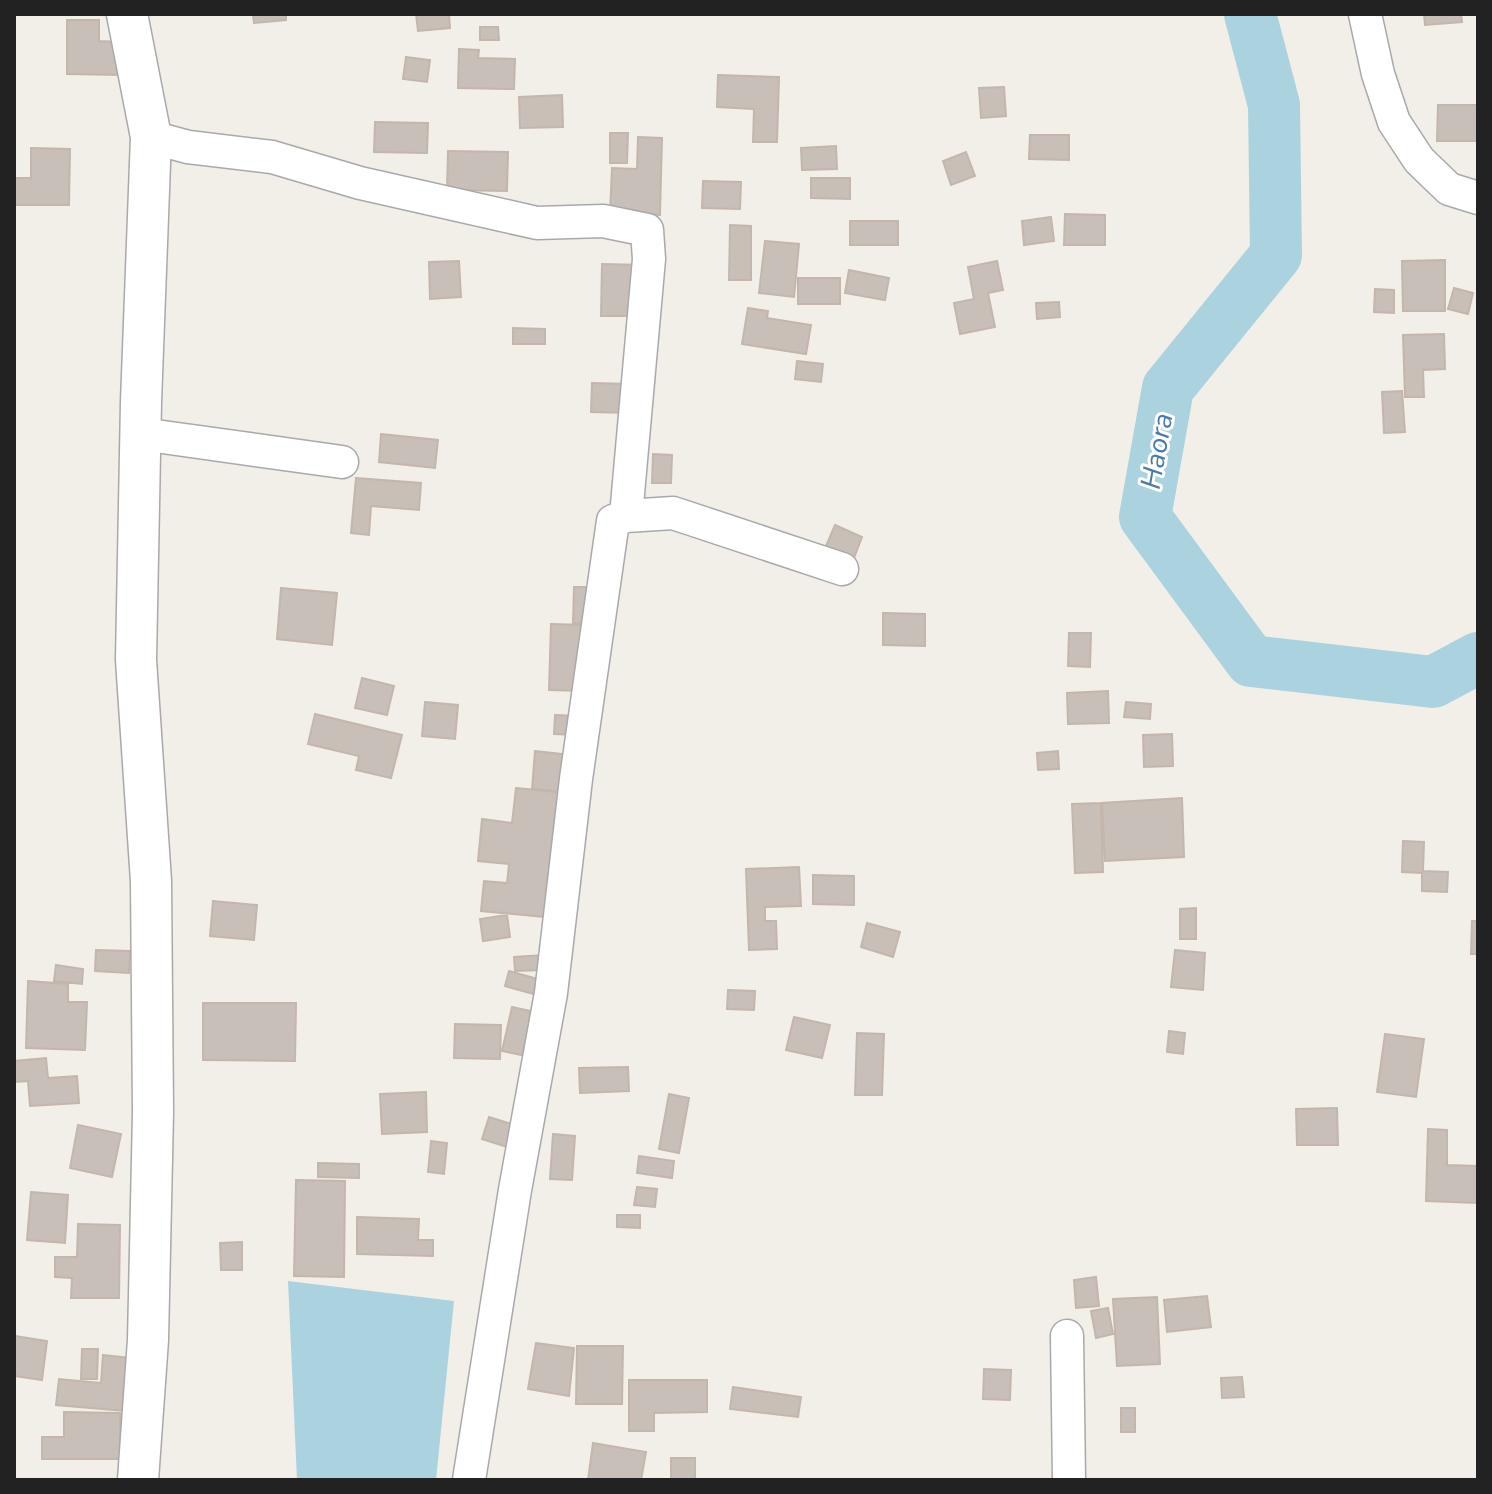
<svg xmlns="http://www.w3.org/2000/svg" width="1492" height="1494" font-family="'Nunito Sans',sans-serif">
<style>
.water{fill:#aad3df}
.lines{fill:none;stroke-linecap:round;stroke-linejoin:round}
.river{stroke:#aad3df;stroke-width:52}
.building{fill:#c7bfb8;stroke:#c4b6ab;stroke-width:2}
.minor-casing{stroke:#a9a9a9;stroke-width:35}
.tertiary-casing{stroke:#a9a9a9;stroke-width:43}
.minor{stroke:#fff;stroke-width:32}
.tertiary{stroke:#fff;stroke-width:40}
.labels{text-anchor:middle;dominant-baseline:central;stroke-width:6;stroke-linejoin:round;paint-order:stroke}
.water-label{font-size:28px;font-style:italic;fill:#4a7aab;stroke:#fff}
</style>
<rect width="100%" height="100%" fill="#f2efe9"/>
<path class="water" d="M288,1281L454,1301L436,1480H297Z"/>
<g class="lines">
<path class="river" d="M1250,14L1274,105L1276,255L1168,388L1145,517L1251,661L1433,682L1478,658"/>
</g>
<path class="building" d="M253,14H286V20L254,23Z
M416,14H449L450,28L418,31Z
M1424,14H1461L1462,22L1425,25Z
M67,20H99V41L121,42V75L67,74Z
M480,27H498L499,40H480Z
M459,49L479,50L478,58L515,59L514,89L458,88Z
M406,57L430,60L427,82L403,79Z
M718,75L779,77L777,142H753L754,109L717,107Z
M1004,87L1006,116L981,118L979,88Z
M562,95L563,127L520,128L519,97Z
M1438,105H1478V141H1437Z
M375,122L428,123L427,153L374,152Z
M610,133H628L627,163H610Z
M1030,135H1069V160L1029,159Z
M638,137L662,138L660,215L610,213L612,168L637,169Z
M836,146L837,169L802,170L801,148Z
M31,148L70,149L69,205H14V178H31Z
M448,151L508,152L507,191L447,190Z
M966,152L975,176L951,185L943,161Z
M811,178H850V199L811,198Z
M703,181L741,182L740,209L702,208Z
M1065,214L1105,215V245H1064Z
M1051,217L1054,241L1024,245L1022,221Z
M850,221H898V245H850Z
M730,225L751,226V280H729Z
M765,241L799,244L794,297L759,293Z
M1445,260V311H1403L1402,261Z
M459,261L461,297L430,299L429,262Z
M997,261L1003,290L988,293L995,327L960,334L954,303L974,299L968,267Z
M602,264L645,265L644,316H601Z
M849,270L889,278L885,300L845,293Z
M798,278H840V304H798Z
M1454,288L1473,293L1468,314L1448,309Z
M1375,289L1394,290V313L1374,312Z
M1059,302L1060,317L1037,319L1036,303Z
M748,308L768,311L767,318L811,325L806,354L742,344Z
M513,328L545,329V344H513Z
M1444,334L1445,369L1423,370L1424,397H1405L1403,335Z
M797,361L823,364L821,382L795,379Z
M592,383L630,384L629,413L591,412Z
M1402,391L1405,432L1384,433L1382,392Z
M381,434L438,440L435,468L379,462Z
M653,454L672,455L671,483H652Z
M356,478L421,483L419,510L371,506L369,535L351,533Z
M835,525L862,537L854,558L826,546Z
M574,587H596L594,624L573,623Z
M281,588L337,593L332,645L277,639Z
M883,613L925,614V646L883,645Z
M551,624L586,625L584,691L549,690Z
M1069,633H1091L1090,667L1068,666Z
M362,678L394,686L387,715L355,708Z
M1108,691L1109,723L1068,724L1067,693Z
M425,702L458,705L455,739L422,736Z
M1126,702L1151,704L1150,719L1124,717Z
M315,714L402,735L391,778L356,770L359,756L308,744Z
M555,715L577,716L576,735L554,734Z
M1172,734L1173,766L1144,767L1143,735Z
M535,751L570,755L567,792L532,789Z
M1058,751L1059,769L1038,770L1037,753Z
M516,788L566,793L554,918L481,911L484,881L507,883L509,864L478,861L482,819L512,823Z
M1182,798L1184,857L1105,861L1102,803Z
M1101,803L1103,872L1075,873L1072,804Z
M1403,841L1424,842L1423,871L1448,872L1447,892L1422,891V873L1402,872Z
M799,867L801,906L765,907V921H776L777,949L749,950L746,869Z
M813,875L854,876V905L813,904Z
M213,901L257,905L254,940L210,936Z
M1196,908V939H1180V909Z
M507,915L510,937L483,941L480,919Z
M1472,921H1478V954H1471Z
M867,923L900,932L893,957L861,947Z
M96,950L130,951L129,973L95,971Z
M1175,950L1205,953L1203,990L1171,987Z
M544,955L545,970L515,971L514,957Z
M56,965L83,969L82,984L54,981Z
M509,971L541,980L537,995L505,986Z
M28,981L68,984V1002H87L85,1050L26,1048Z
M728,990L755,991L754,1010L727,1009Z
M203,1003H296L295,1061L203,1060Z
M512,1007L540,1013L531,1057L502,1051Z
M794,1017L830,1025L822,1058L786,1050Z
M455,1024L501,1025L500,1059L454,1058Z
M1169,1031L1185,1033L1183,1054L1167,1052Z
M857,1033L884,1034L882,1095H855Z
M1385,1034L1424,1039L1416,1097L1377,1092Z
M46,1058L48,1078L77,1076L79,1103L30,1106L28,1081L14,1082V1061Z
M628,1067L629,1091L580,1093L579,1068Z
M426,1092L427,1132L382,1134L380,1094Z
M669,1094L689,1098L679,1153L659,1149Z
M1337,1108L1338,1145H1297L1296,1109Z
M489,1117L515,1125L507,1147L482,1139Z
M78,1125L121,1134L112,1177L70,1168Z
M1428,1129L1447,1130V1165L1478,1166V1203L1426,1201Z
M553,1134L575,1136L572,1180L550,1179Z
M431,1141L447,1143L444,1174L428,1172Z
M639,1156L674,1161L672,1178L637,1173Z
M318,1163L359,1164V1178L318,1177Z
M296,1180L345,1181L344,1277L294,1276Z
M637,1187L657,1189L655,1207L634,1205Z
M31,1192L68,1195L65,1243L27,1240Z
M617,1215H640V1228L617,1227Z
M357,1217L419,1219L418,1240H433V1256L357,1254Z
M78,1224L120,1225L119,1298H71L72,1278L55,1277V1257H77Z
M242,1242V1270H221L220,1243Z
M1096,1277L1099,1306L1076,1308L1074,1280Z
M1207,1296L1211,1327L1167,1332L1164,1300Z
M1157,1297L1160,1364L1117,1366L1113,1299Z
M1108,1308L1113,1334L1096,1338L1091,1311Z
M15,1336L47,1341L42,1380L14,1376Z
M536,1343L574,1348L569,1396L528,1389Z
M577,1346H623L622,1404H576Z
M82,1349H98L97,1379H81Z
M103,1355L130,1358L125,1411L56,1405L59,1379L101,1383Z
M984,1369L1011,1370L1010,1400L983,1399Z
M1242,1377L1244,1397L1222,1398L1221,1378Z
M629,1380H707V1412L654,1413V1431H629Z
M733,1387L801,1397L798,1417L730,1409Z
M1121,1408H1135V1432H1121Z
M64,1412L120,1413V1459H42V1437H64Z
M593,1443L646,1452L641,1480H588Z
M671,1458H695V1480H671Z"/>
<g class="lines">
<defs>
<path id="minor" d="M1365,14L1378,74L1394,122L1419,160L1449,189L1478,198
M151,137L188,147L272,157L360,183L537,223L603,221L647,230L649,259L626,516
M141,434L342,462
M1067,1336L1069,1480
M469,1480L515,1190L551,993L576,779L613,521L626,516L673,513L842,569"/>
<path id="tertiary" d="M127,14L151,137L141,402L136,660L151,881L153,1113L148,1340L138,1480"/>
</defs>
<use href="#minor" class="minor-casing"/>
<use href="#tertiary" class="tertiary-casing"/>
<use href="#minor" class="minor"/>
<use href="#tertiary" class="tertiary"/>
</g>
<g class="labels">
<g class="water-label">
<text transform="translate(1157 451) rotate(-80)">Haora</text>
</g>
</g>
<rect width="1492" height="1494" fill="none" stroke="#222222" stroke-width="32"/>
</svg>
